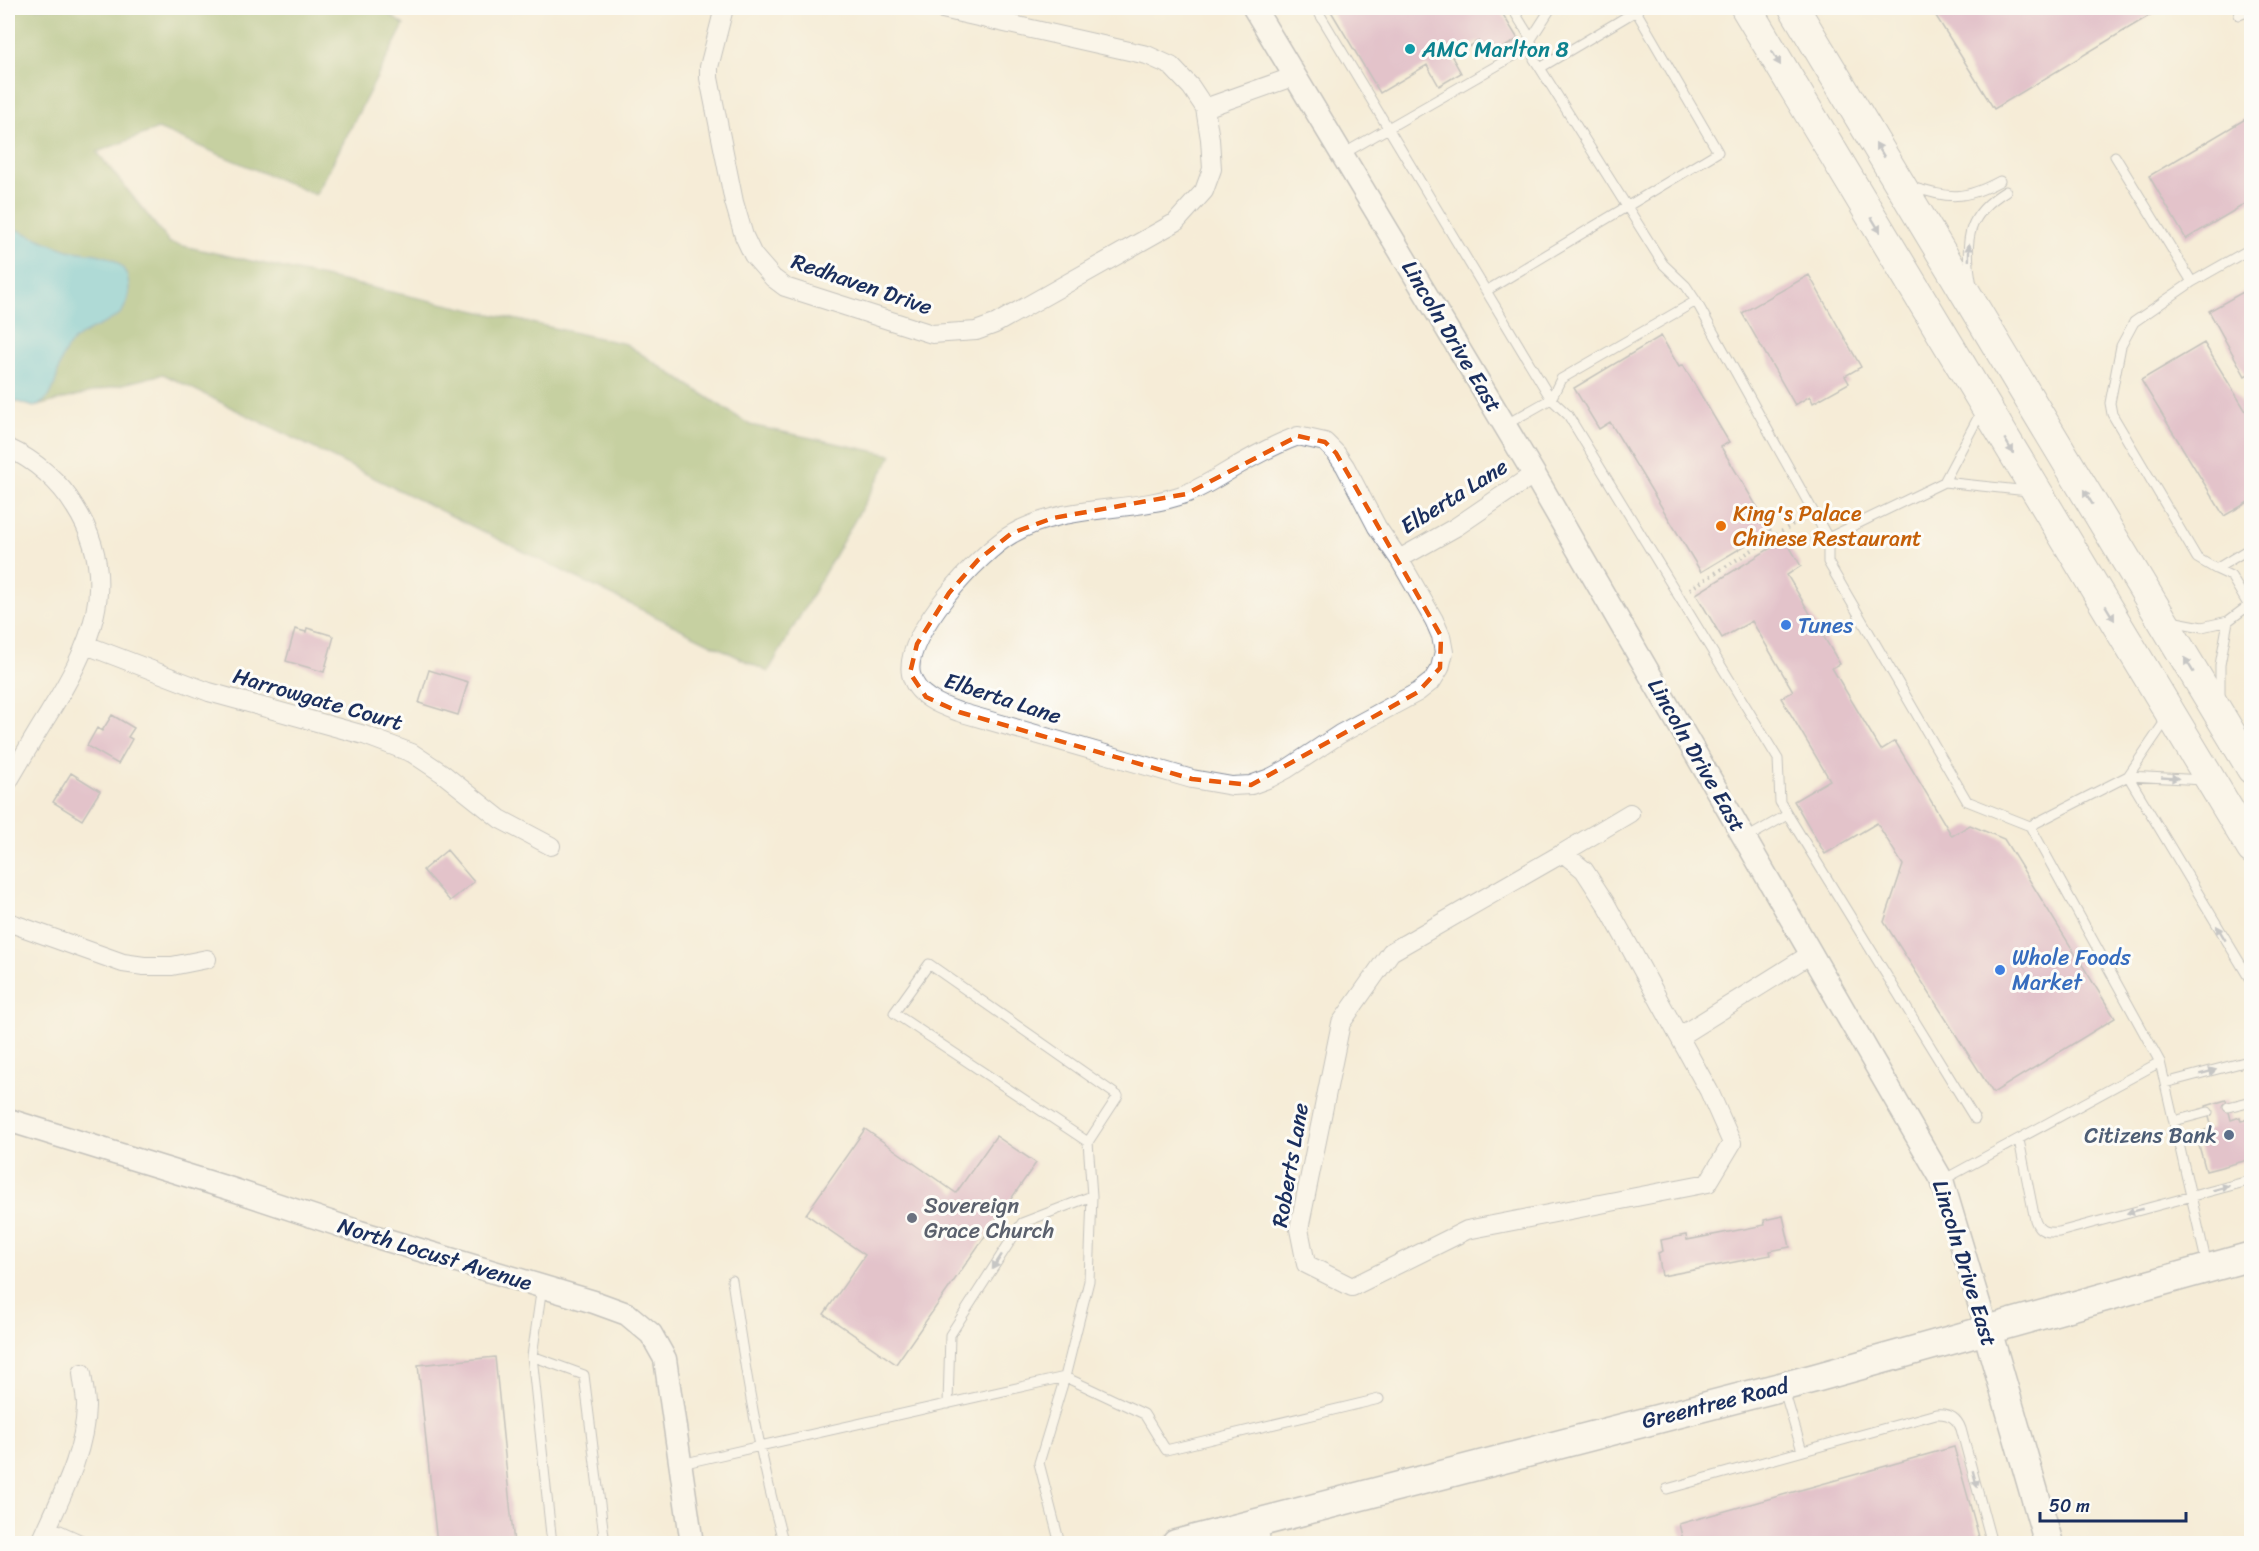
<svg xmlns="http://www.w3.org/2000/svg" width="2259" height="1551" font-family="Sriracha,sans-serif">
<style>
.forest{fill:#8dad61;stroke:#546e60;stroke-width:1.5}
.water{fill:#5ac4d5;stroke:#3a7a9a;stroke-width:1.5}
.building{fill:#cc90bb}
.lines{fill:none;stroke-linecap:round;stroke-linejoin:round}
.service-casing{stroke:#888e9a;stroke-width:11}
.minor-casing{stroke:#888e9a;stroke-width:20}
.tertiary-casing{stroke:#888e9a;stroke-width:25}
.primary-casing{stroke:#888e9a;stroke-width:31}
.trunk-casing{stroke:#888e9a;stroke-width:32}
.path{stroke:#888e9a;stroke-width:4;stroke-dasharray:1.5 4.5;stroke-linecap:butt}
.service{stroke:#fff;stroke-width:9}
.minor{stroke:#fff;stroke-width:18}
.tertiary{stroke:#fff;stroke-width:22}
.primary{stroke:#fff;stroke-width:28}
.trunk{stroke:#fff;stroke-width:30}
.oneway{fill:#8d97ae}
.marked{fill:none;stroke:#e8590c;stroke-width:4.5;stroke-dasharray:12 8;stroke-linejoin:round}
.culture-dot{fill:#0f9aa8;stroke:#fdfcf7;stroke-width:2}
.food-dot{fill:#e8710a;stroke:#fdfcf7;stroke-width:2}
.shop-dot{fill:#3f7fe0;stroke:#fdfcf7;stroke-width:2}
.service-dot{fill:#5c6f8a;stroke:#fdfcf7;stroke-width:2}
.worship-dot{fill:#6b7280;stroke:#fdfcf7;stroke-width:2}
.labels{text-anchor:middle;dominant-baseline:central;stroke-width:6;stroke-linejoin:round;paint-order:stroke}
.culture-label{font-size:22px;fill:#0d838f;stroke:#fdfcf7;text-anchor:start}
.street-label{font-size:22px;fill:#1b2f5e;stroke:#fdfcf7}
.food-label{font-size:22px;fill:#c56008;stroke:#fdfcf7;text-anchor:start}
.shop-label{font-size:22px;fill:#366cbe;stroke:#fdfcf7;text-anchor:start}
.service-label{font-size:22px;fill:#4e5e75;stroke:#fdfcf7;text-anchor:end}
.worship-label{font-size:22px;fill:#5b616d;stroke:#fdfcf7;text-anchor:start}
</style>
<rect width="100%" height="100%" fill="#fdfcf7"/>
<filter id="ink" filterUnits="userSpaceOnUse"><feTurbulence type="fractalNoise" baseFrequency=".0167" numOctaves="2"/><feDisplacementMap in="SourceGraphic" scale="12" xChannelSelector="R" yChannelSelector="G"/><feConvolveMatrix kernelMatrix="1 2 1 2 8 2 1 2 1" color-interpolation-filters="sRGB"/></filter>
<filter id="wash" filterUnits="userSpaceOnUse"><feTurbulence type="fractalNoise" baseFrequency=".008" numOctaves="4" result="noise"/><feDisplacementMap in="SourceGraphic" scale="24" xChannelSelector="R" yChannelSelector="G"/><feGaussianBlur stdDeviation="1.35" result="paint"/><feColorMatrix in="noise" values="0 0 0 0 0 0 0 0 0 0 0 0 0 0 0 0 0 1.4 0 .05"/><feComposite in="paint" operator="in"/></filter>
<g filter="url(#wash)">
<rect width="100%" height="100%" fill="#f5ecd7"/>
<path class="forest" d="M8,8H380L404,25L316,195L158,129L97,152L170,243L626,344L750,425L892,455L768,672L163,374L37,406L8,399Z"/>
<path class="water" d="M8,226C28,234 47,243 68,250C80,253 92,252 104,256C130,264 135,289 122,312C105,328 77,329 65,352C54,371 60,397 34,407L8,399Z"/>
<g id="blocks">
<path class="building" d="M1329,8H1499L1518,39L1488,57L1478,41L1452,57L1461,73L1439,86L1427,65L1380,93Z
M1931,8H2154L2152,14L1994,109Z
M2252,115V200L2186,239L2149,176Z
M1809,275L1861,367L1845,376L1849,383L1813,403L1810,396L1795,405L1742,313Z
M2252,287V372L2245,376L2209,311Z
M1661,336L1679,367L1683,365L1729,442L1721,447L1771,530L1701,572L1610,422L1599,429L1574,388Z
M2204,343L2252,421V500L2224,516L2141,380Z
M1785,539L1801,566L1787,575L1840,664L1832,668L1881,750L1895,741L1952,836L1970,825L2004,839L2115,1018L1993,1093L1884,922L1903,865L1877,823L1825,854L1794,801L1830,780L1781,698L1793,691L1752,621L1722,638L1696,594Z
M307,628L334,636L324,672L286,661L295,629L306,632Z
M429,670L468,682L458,715L419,703Z
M112,715L134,728L128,737L132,739L118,764L87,746L97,728L102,731Z
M71,773L100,791L82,820L53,802Z
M447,850L474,882L450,901L423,870Z
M2226,1100L2231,1120L2240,1117L2241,1121L2252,1118V1159L2206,1171L2198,1142L2207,1140L2205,1130L2212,1128L2206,1106Z
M865,1129L956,1193L996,1136L1036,1163L896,1364L824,1314L865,1255L806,1214Z
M1783,1216L1790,1247L1770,1251L1771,1255L1662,1276L1658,1253L1663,1251L1661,1240L1686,1235L1687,1240L1765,1225L1764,1220Z
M495,1357L514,1544H437L418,1365Z
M1954,1447L1981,1544H1684L1679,1524Z"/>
</g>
</g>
<g filter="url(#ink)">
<use href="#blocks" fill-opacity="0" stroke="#888e9a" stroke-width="1.5"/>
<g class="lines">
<defs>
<path id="service" d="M1316,8L1551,399L1568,415L1778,759L1780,802L1975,1119
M1512,8L1531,39L1534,59L1540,68L1663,264L1686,286L1696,301L1828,538V562L1967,801L2030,826L2160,1062L2207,1265
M2239,15L2252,10
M1343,154L1524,50L1551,8
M2115,156L2192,282
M1911,187C1950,198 1963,201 2000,181
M2252,248L2192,282L2134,322L2121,346L2110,403L2112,414L2197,558L2216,569L2252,547
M1971,280C1964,238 1968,214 2006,191
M1486,291L1718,152L1636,11L1540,68
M1505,425L1551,399L1561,379L1696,301
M1944,482L1982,410
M1828,538L1944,482L2028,491
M2216,569L2231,576L2250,608
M2171,621L2202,627L2228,621L2252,603
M2220,699V665L2228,621
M2128,776L2252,983
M2128,776L2204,780
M2030,826L2128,776L2168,717
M1745,839L1787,815
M2165,1083L2252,1060
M2228,1107L2252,1101
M2174,1121L2208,1112
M2019,1140L2035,1220C2039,1232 2047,1233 2059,1232L2252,1180
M1088,1142L894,1013L929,964L1118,1096L1088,1142L1092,1196L1089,1281L1065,1377L1144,1414L1166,1450L1379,1399
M1943,1180L2160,1062
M732,1280C745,1369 759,1457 784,1544
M542,1286L532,1356L552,1544
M532,1356L584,1375L605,1544
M1784,1390L1802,1451
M948,1404L950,1335L1022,1223L1092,1196
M681,1464L1065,1377L1039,1463L1060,1544
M1667,1489L1936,1414C1949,1413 1957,1418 1961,1429L1992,1544"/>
<path id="minor" d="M724,8L709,67V78L734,202L744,236L753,255L773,278L785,287L932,334L976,331L995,324L1176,222L1204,191L1212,169L1210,139L1205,108L1191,87L1171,66L1147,55L938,8
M1205,108L1295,76
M1298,436L1325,442L1336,453L1345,466L1377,527L1399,559L1434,620L1441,636L1444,652L1440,668L1432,681L1418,692L1340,734L1287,769L1270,778L1251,785L1232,786L1192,779L959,712C939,705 916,696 911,674C903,635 980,552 1012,534C1064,503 1129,514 1185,494C1199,489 1212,481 1225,473C1248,459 1273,445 1298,436Z
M8,448C35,460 60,482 75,507C123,582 89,648 48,715C34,737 21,760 8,782
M1399,559L1456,527L1534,474
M86,645L209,692L364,735L412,753L442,773L500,819L551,846
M1563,853L1584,870L1606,904L1709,1091L1732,1143L1708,1183L1467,1230L1352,1287L1306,1264L1299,1229L1341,1023L1391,952Z
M1563,853L1630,813
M8,922L123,963L144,966H172L207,959
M1680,1036L1811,954
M1256,1521L1262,1544
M47,1529L80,1544
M40,1544C59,1500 85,1455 86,1406C86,1395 83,1384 82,1373"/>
<path id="tertiary" d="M1254,8L1534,474L1942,1180L1987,1330
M8,1120L231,1189L360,1232L594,1302L627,1314L651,1334L665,1359L692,1544"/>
<path id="primary" d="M1987,1330L2049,1544
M1176,1544L1815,1378L2252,1256"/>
<path id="trunk" d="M1746,8L2252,849
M1794,8L2252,769"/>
</defs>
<use href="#service" class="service-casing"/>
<use href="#minor" class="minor-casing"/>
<use href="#tertiary" class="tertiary-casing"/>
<use href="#primary" class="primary-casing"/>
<use href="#trunk" class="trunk-casing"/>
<path class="path" d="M1690,589L1803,518"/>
<use href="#service" class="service"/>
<use href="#minor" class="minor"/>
<use href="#tertiary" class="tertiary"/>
<use href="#primary" class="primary"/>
<use href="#trunk" class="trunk"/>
</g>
<defs><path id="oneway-solid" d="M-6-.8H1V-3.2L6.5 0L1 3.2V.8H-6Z" transform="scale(1.5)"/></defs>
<g class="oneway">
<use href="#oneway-solid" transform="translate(1776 58) rotate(59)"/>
<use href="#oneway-solid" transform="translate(1880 150) rotate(-121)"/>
<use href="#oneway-solid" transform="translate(1876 225) rotate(59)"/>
<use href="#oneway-solid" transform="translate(1969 252) rotate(-89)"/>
<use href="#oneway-solid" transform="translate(2009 446) rotate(59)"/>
<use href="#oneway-solid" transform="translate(2088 497) rotate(-121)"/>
<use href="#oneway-solid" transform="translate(2110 613) rotate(59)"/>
<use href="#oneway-solid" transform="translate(2189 665) rotate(-121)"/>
<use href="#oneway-solid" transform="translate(2170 778) rotate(3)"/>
<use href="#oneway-solid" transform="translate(2221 933) rotate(-121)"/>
<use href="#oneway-solid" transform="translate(2208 1072) rotate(-15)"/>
<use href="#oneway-solid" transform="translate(2221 1188) rotate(-15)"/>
<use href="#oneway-solid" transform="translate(2135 1211) rotate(165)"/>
<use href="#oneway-solid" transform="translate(997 1262) rotate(123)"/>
<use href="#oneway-solid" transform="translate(1975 1479) rotate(75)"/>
</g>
</g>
<path d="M0 0H2259V1551H0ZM1298,436L1325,442L1336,453L1441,636L1440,668L1418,692L1251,785L1192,779L959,712L926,697L910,673L917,644L949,593L978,560L1012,533L1053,518L1186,494Z" fill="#f5ecd7" fill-opacity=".55" fill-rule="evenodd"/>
<path class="marked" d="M1298,436L1325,442L1336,453L1441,636L1440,668L1418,692L1251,785L1192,779L959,712L926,697L910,673L917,644L949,593L978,560L1012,533L1053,518L1186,494Z"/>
<circle class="culture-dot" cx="1410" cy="49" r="6"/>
<circle class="food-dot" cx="1721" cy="526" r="6"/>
<g class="shop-dot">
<circle cx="1786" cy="625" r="6"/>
<circle cx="2000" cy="970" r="6"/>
</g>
<circle class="service-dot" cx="2229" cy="1135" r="6"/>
<circle class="worship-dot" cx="912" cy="1218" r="6"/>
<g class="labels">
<g class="culture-label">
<text x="1422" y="49">AMC Marlton 8</text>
</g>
<g class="street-label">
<text transform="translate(862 284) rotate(19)">Redhaven Drive</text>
<text transform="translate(1452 336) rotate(59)">Lincoln Drive East</text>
<text transform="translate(1454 496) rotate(-32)">Elberta Lane</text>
<text transform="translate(1003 698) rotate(18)">Elberta Lane</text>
<text transform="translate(318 699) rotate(16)">Harrowgate Court</text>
<text transform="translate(1697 755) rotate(60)">Lincoln Drive East</text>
<text transform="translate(1290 1165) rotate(-80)">Roberts Lane</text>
<text transform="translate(435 1254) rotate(17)">North Locust Avenue</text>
<text transform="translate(1965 1263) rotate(73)">Lincoln Drive East</text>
<text transform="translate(1715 1403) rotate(-14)">Greentree Road</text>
</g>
<g class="food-label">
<text x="1733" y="513">King's Palace<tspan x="1733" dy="25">Chinese Restaurant</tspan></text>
</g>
<g class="shop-label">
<text x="1798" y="625">Tunes</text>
<text x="2012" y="957">Whole Foods<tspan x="2012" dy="25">Market</tspan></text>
</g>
<g class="service-label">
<text x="2217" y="1135">Citizens Bank</text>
</g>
<g class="worship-label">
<text x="924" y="1205">Sovereign<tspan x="924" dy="25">Grace Church</tspan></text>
</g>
</g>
<rect width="2259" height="1551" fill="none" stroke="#fdfcf7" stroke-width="30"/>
<path d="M2040 1512v9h146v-9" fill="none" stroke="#1b2f5e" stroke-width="3"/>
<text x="2049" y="1512" font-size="18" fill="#1b2f5e" stroke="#fdfcf7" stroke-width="4.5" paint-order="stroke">50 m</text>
</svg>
